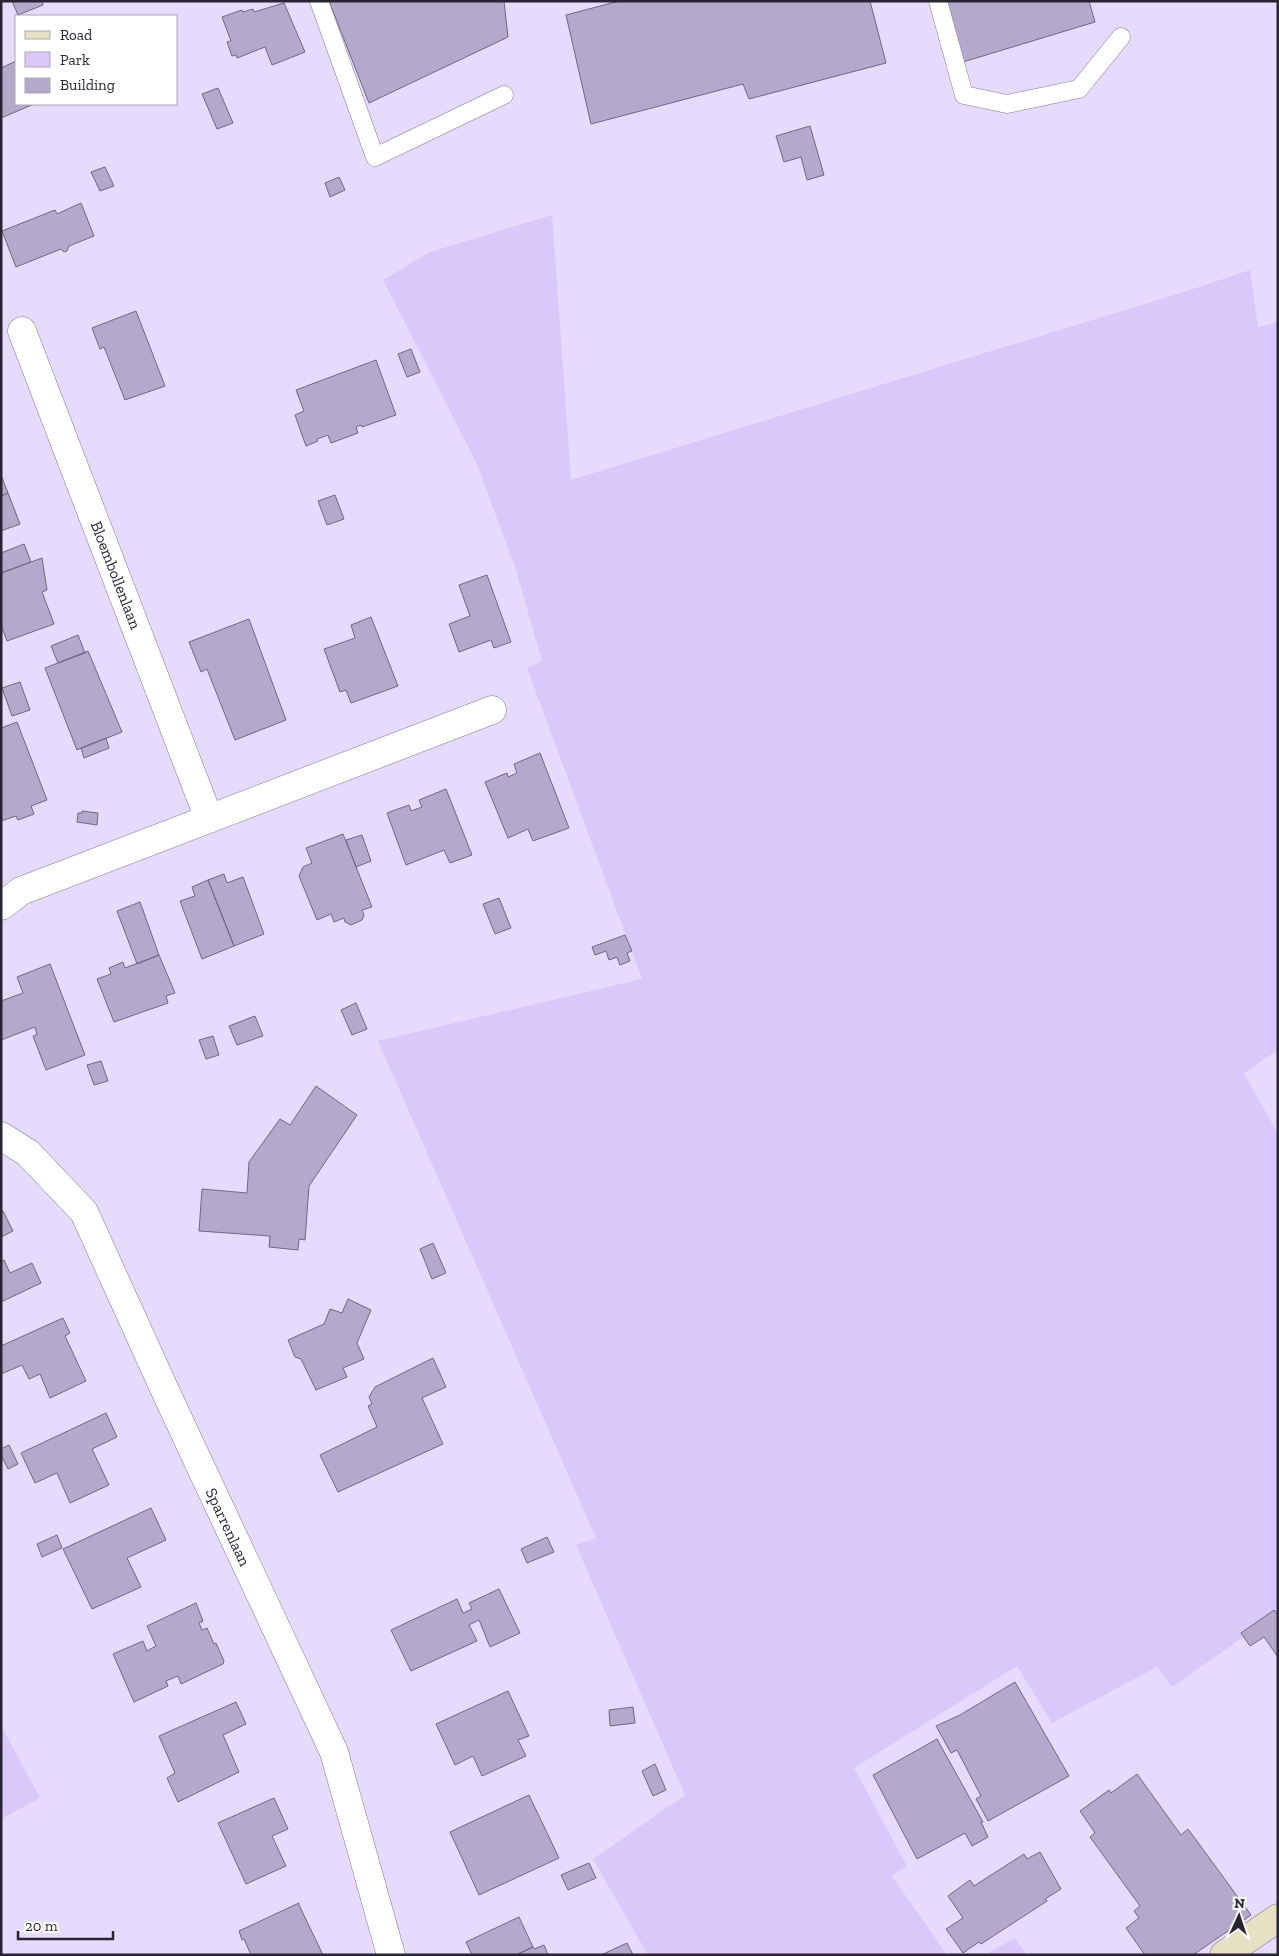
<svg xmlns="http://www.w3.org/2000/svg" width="1279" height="1956" font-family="'Zilla Slab',serif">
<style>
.green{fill:#dac8fb}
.building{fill:#b5a9cb;stroke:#716685}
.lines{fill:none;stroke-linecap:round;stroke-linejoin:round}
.lane-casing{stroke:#847998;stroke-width:19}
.street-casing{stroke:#847998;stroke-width:29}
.secondary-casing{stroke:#847998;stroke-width:29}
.lane{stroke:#fff;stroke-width:18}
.street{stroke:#fff;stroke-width:28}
.secondary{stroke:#e8e0c4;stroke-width:28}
.labels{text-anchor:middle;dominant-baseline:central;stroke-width:5;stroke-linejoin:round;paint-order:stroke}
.street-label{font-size:16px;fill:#282431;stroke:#fff}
</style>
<rect width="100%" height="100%" fill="#e6dafd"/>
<path class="green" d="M552,215L571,480L1187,291L1250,270L1258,327L1278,322V1050L1244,1073L1278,1134V1613L1172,1687L1157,1667L1052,1723L1017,1666L854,1768L907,1866L892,1876L947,1955H648L593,1859L685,1795L576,1545L596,1538L378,1041L642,979L527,668L542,661L516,570L477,464L383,280L430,252Z
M1,1725L40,1798L1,1819Z
M1015,1938L1027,1955H985Z"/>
<path class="building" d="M12,1H42L43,5L18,15Z
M329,1H504L508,37L369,103Z
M619,1H870L886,63L749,99L743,84L591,124L566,15Z
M945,1H1089L1095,22L963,62Z
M284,3L305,52L272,65L265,47L237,58L236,55L232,56L227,42L231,41L222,17L242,10L243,12L253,9L254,12Z
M16,61V104H34L1,118V68Z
M218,88L233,123L217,129L202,94Z
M810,126L824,175L807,180L801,157L784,162L776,136Z
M105,167L114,186L100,191L91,172Z
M339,177L345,190L330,197L325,183Z
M81,203L94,236L69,246L67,251L64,252L61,249L16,267L2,231L55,210L57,214Z
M136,311L165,386L125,400L104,347L100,349L92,328Z
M411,349L420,372L407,377L398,354Z
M376,360L396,415L362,427L361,425L356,427L358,433L331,443L328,435L317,439L318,441L306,446L295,415L304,411L296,390Z
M1,475L8,493L1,496Z
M8,493L20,524L1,531V496Z
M335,495L344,519L327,525L318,501Z
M24,544L31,562L1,573V553Z
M42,558L47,590L42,592L54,624L7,641L1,625V573Z
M487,575L511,642L494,648L491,640L459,652L449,624L470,616L459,585Z
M371,617L398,686L351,703L346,690L340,692L324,649L355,638L351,625Z
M249,619L286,720L235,740L207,669L201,672L189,642Z
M78,635L85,653L58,663L51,646Z
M88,651L122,732L77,750L45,668Z
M20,682L30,710L12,716L2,688Z
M17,722L47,800L31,806L34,814L18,820L16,816L1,821V728Z
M106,738L109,748L84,758L81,748Z
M540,753L569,828L533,841L528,829L508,838L485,782L507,773L508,777L517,773L514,764Z
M446,789L472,855L450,863L444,850L406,865L387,813L409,805L411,811L422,807L419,800Z
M82,811L98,813L97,825L77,822L78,813H82Z
M343,834L372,907L362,910L364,915L362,920L351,925L345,922L344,918L334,922L331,914L317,920L299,876L303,867L312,863L306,848Z
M362,835L371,861L356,867L346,840Z
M224,874L227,883L243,877L264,934L234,946L208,880Z
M208,880L234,946L202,959L180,901L195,896L192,887Z
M499,898L511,928L495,934L483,904Z
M140,902L159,955L137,964L117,911Z
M625,935L632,951L627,953L630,961L620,965L617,957L609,960L606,951L595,955L592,947Z
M159,955L175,993L166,996L168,1003L114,1022L97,979L111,974L109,968L123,962L125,968Z
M50,964L85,1055L46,1070L33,1036L37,1035L35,1027L1,1040V1001L23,993L17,977Z
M356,1003L367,1029L352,1035L341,1010Z
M255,1016L263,1036L237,1045L229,1026Z
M213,1036L219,1055L206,1059L199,1040Z
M101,1061L108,1081L94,1085L87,1065Z
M316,1086L357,1115L309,1186L305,1240L299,1239L298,1250L269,1247L270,1236L199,1231L202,1189L247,1193L249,1162L280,1119L290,1125Z
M1,1211H3L13,1231L1,1237Z
M433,1243L446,1273L432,1279L420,1249Z
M4,1260L10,1273L32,1263L41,1283L1,1302V1261Z
M348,1299L371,1310L357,1343L364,1359L343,1368L347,1377L316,1390L301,1359L295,1357L288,1340L324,1324L330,1309L342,1313Z
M63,1318L70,1333L65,1336L86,1381L50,1398L40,1374L29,1379L22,1365L1,1374V1346Z
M433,1358L446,1387L422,1398L443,1444L338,1492L320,1455L377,1427L368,1406L372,1404L369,1397L375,1387Z
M106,1413L117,1437L92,1449L109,1485L70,1503L57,1473L35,1483L21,1453Z
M9,1445L18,1464L8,1469L1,1455V1449Z
M151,1508L166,1540L127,1558L141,1587L92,1609L63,1549Z
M57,1535L62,1548L42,1557L37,1544Z
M547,1537L554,1552L527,1563L521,1549Z
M499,1589L520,1633L490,1647L479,1620L469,1625L477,1641L411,1671L391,1630L457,1599L463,1613L472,1609L469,1603Z
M196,1603L203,1621L199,1623L202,1630L207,1628L214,1644L216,1643L224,1661L223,1664L181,1684L178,1676L166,1681L168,1686L134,1702L113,1654L143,1641L147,1651L156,1646L147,1626Z
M1274,1610L1278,1615V1657L1264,1637L1250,1646L1241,1633Z
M1015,1682L1069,1776L988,1821L976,1799L981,1796L957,1750L951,1753L936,1726L960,1715Z
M508,1691L529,1736L518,1740L526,1756L482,1776L473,1756L455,1765L436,1724Z
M236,1702L246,1724L223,1735L239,1772L178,1802L167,1778L175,1773L159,1736Z
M633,1707L635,1723L610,1726L609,1710Z
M937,1739L983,1822H981L988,1837L972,1846L965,1833L917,1859L873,1775Z
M655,1764L666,1790L653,1796L642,1771Z
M1137,1774L1181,1835L1188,1829L1251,1915L1193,1955H1145L1126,1928L1139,1918L1134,1911L1140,1906L1090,1837L1095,1833L1080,1811L1109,1790L1111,1793Z
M529,1795L559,1858L479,1895L450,1832Z
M274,1798L288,1829L272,1836L286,1866L246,1884L218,1823Z
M1040,1852L1061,1889L1045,1899L1047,1901L981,1944L979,1942L963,1953L946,1929L963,1918L948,1896L970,1880L974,1886L1024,1854L1027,1859Z
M589,1863L596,1878L568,1890L561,1875Z
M299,1903V1905L323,1955H251L244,1939L242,1940L239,1931Z
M519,1917L533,1947L516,1955H472L466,1942Z
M627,1943L633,1955H601Z
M544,1945L548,1955H516L533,1947L534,1949Z"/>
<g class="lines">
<defs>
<path id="lane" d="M319,1L375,157L504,95
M938,1L964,95L1007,104L1079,89L1121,37"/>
<path id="street" d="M22,331L209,819
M1,906L21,891L492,710
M1,1136L28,1153L84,1212L168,1397L334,1752L391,1955"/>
<path id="secondary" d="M1224,1955L1278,1918"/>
</defs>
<use href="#lane" class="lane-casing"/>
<use href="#street" class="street-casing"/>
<use href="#secondary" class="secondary-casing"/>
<use href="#lane" class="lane"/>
<use href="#street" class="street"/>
<use href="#secondary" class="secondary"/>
</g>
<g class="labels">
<g class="street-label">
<text transform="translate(116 575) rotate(69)">Bloembollenlaan</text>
<text transform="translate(228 1527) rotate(65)">Sparrenlaan</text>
</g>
</g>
<rect width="1279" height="1956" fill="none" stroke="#282431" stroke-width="5"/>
<rect x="15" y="15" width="162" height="90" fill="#ffffff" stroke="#a9a7ad"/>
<rect x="25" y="31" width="25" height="8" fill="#e8e0c4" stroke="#a9a7ad"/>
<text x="60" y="40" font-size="15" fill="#282431">Road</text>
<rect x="25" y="52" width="25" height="15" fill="#dac8fb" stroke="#a9a7ad"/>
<text x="60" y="65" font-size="15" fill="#282431">Park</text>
<rect x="25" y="78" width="25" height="15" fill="#b5a9cb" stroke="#a9a7ad"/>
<text x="60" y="90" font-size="15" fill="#282431">Building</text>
<g transform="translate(1239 1916) rotate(3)" stroke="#ffffff" stroke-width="4" paint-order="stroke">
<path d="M0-4L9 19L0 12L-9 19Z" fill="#282431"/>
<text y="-8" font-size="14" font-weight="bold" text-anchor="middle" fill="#282431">N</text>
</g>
<path d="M18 1931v8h95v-8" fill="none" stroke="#282431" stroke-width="2.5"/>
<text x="25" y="1931" font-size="15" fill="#282431" stroke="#ffffff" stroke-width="4" paint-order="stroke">20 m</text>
</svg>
